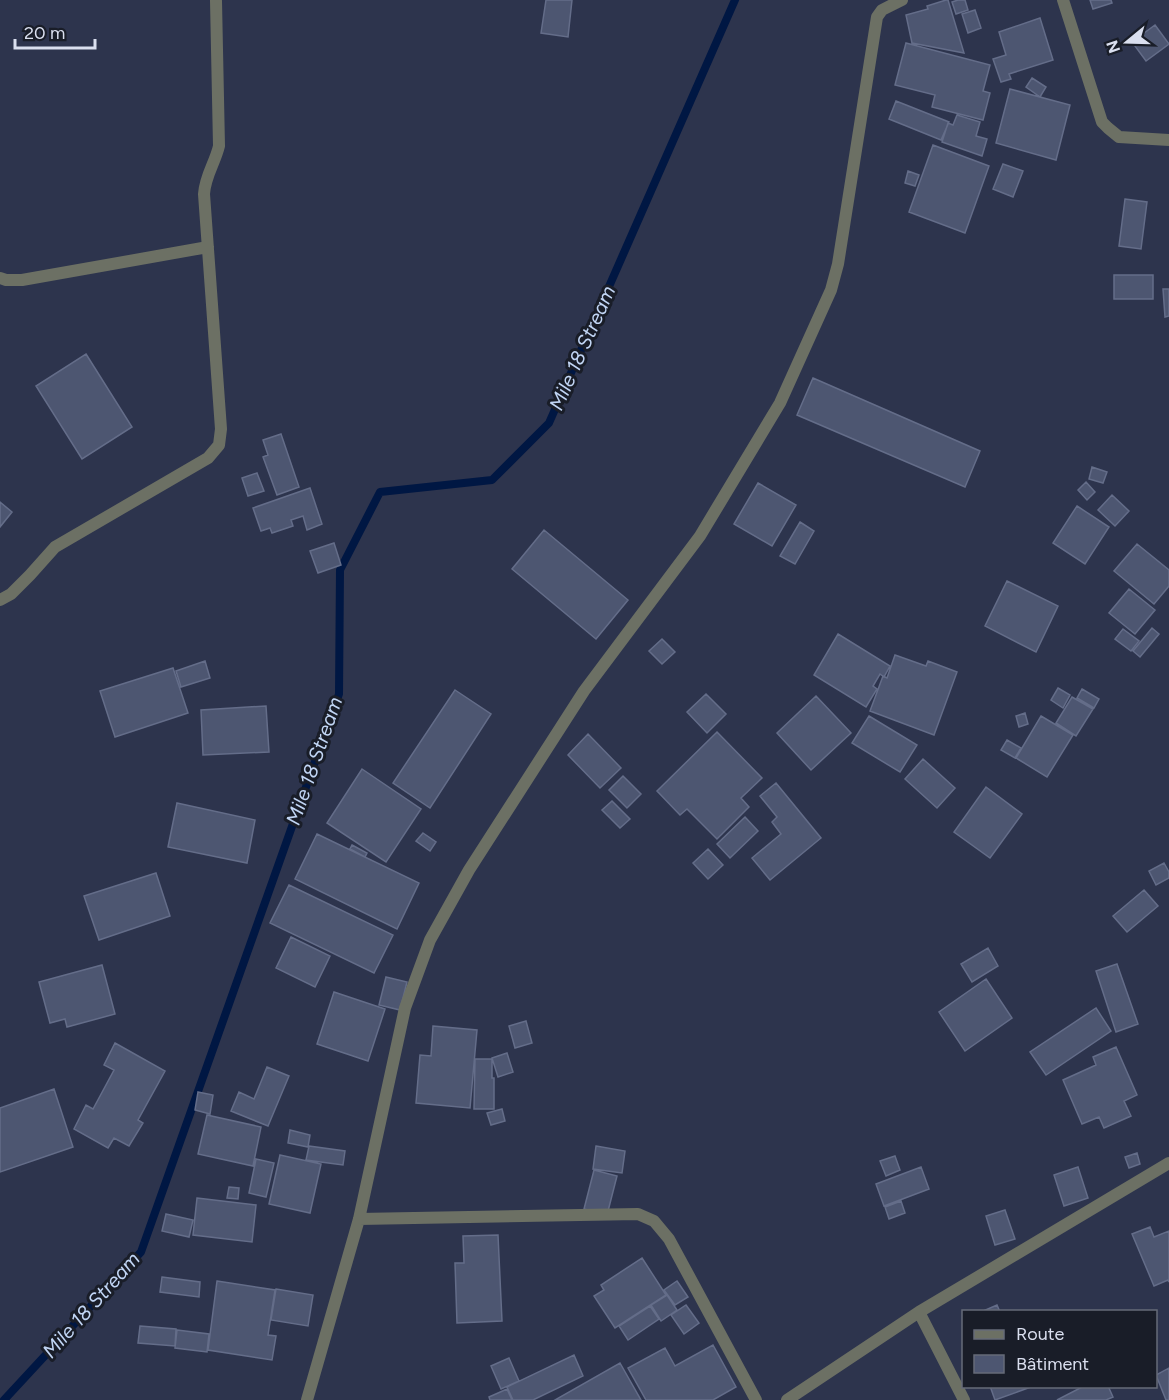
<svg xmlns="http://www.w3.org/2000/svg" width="1169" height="1400" font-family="Figtree,sans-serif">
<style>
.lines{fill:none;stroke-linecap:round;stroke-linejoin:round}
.stream{stroke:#001743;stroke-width:8}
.building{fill:#4d5671;stroke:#646d89;stroke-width:1.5}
.street{stroke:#6c7064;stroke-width:12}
.labels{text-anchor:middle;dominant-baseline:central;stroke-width:6;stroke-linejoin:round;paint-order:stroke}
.water-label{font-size:20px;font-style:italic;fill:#c1d5f4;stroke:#191d28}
</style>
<rect width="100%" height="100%" fill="#2d344d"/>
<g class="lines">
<path class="stream" d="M4,1400L141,1252L339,694L340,570L380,492L492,480L549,423L735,0"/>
</g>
<path class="building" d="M546,0H572L568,37L541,33Z
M946,0H948L964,53L912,43L906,15L928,9L927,6Z
M958,0H965L968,10L956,14L952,2Z
M1090,0H1111L1112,3L1093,9Z
M975,10L981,28L968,33L962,14Z
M1040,18L1053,60L1009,74L1011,79L1001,82L993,59L1006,55L999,32Z
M1155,25L1169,44L1146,61L1132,42Z
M906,43L990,65L983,91L990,93L983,120L932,107L935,95L895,85Z
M1032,78L1046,87L1040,97L1026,87Z
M1010,89L1070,105L1056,160L996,143Z
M896,101L949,122L941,140L889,119Z
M957,115L980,122L976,136L987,139L982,156L942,142L948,123L953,125Z
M933,145L989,166L965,233L909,212Z
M1003,164L1023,171L1013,197L993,189Z
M908,171L919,175L915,186L905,183Z
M1125,199L1147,202L1141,249L1119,246Z
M1114,275H1153V299H1114Z
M1163,289H1169V316L1165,317Z
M86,354L132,427L82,459L36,386Z
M813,378L980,451L965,487L797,415Z
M281,434L299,487L277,495L263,457L268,455L263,440Z
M1092,467L1107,472L1103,483L1089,479Z
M257,473L264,491L248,496L242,478Z
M1086,482L1095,492L1087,500L1078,490Z
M758,483L796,505L772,546L734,524Z
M310,488L322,524L307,530L303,516L291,520L293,526L272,533L270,528L261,531L253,508Z
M1112,495L1129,511L1115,526L1098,510Z
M0,502L12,512L0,527Z
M1077,506L1109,527L1085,564L1053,543Z
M800,522L814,531L795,564L780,556Z
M544,530L628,600L596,639L512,569Z
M334,543L341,565L318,573L310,551Z
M1137,544L1169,570V586L1154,604L1114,571Z
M1007,581L1058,606L1036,652L985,626Z
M1129,589L1155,610L1135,634L1109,613Z
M1152,628L1159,634L1140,657L1133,651Z
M1123,629L1139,641L1131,651L1115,639Z
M838,634L890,666L884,677L880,674L873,686L877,689L866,707L814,675Z
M662,639L675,652L662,664L649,651Z
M895,655L926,666L928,661L957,672L934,735L870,711L883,676L887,678Z
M205,661L210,678L181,687L176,671Z
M173,668L188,713L115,737L100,691Z
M1058,688L1070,695L1063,708L1051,700Z
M1082,689L1099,699L1094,708L1077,698Z
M455,690L491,714L430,808L393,783Z
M706,694L726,714L707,733L687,712Z
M816,696L851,733L811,770L777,733Z
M1072,697L1093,709L1076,736L1056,723Z
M266,706L269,752L203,755L201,710Z
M1025,713L1028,724L1019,727L1016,716Z
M869,716L917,745L900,772L852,743Z
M1041,716L1073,735L1047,777L1016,758Z
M717,732L762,778L741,798L749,807L717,839L687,809L680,815L657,791Z
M588,734L621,768L600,788L568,755Z
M1007,740L1021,748L1015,758L1001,750Z
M923,759L955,788L937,808L905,779Z
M362,769L421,809L386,862L327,823Z
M623,776L641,794L627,808L609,790Z
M776,783L821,838L770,880L752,858L781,834L772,822L777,817L760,796Z
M986,787L1022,814L990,858L954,832Z
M612,801L630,819L620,828L602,810Z
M177,803L255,820L247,863L168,847Z
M745,817L758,831L730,858L717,844Z
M423,833L436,842L430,851L416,841Z
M317,834L419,883L397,929L295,879Z
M352,845L367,853L365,857L350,849Z
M708,849L723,865L708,879L693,863Z
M1164,863L1169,872V878L1156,885L1149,871Z
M156,873L170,916L99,940L84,896Z
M289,885L393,935L374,973L270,923Z
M1144,890L1158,906L1127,932L1113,916Z
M291,937L330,956L315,987L276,968Z
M988,948L998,966L972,982L961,964Z
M1117,964L1138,1024L1116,1032L1096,971Z
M102,965L115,1014L67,1027L65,1019L50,1023L39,982Z
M386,977L407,982L400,1010L379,1005Z
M986,979L1012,1018L965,1051L939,1012Z
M334,992L385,1009L368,1061L317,1044Z
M1096,1008L1111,1031L1046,1075L1030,1052Z
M526,1021L532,1043L515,1048L509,1026Z
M433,1026L477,1030L470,1108L416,1103L420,1055L431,1056Z
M115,1043L165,1071L138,1120L143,1123L129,1146L114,1138L108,1148L74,1129L86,1105L93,1109L114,1070L104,1065Z
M1116,1047L1137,1095L1124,1101L1131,1116L1104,1128L1099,1117L1082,1124L1063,1080L1096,1065L1093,1057Z
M507,1053L513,1072L498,1077L492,1058Z
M475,1059H492V1078H494V1109H474Z
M267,1067L289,1076L268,1126L231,1111L239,1092L254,1099Z
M54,1089L73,1147L0,1172V1108Z
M198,1092L213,1095L210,1114L195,1110Z
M502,1109L505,1121L491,1125L487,1113Z
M207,1115L261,1127L253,1166L198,1154Z
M290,1130L310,1135L308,1147L288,1143Z
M309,1146L345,1151L343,1165L306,1160Z
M596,1146L625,1151L622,1173L593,1169Z
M1137,1153L1140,1164L1129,1168L1125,1157Z
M280,1155L321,1164L310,1213L269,1204Z
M895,1156L900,1170L886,1176L880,1161Z
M256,1159L274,1163L266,1197L249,1193Z
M921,1167L929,1189L884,1206L876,1184Z
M1078,1167L1088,1198L1064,1206L1054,1175Z
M594,1170L617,1176L607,1215L584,1209Z
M229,1187L239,1188L238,1199L227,1198Z
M197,1198L256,1205L252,1242L193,1235Z
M901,1201L905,1213L889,1219L885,1207Z
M1005,1210L1015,1239L995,1245L986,1216Z
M166,1214L193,1220L189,1237L162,1231Z
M1150,1227L1154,1237L1169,1231V1282L1168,1280L1154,1286L1132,1234Z
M498,1235L502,1321L457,1323L455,1263H464L463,1236Z
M642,1258L666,1295L615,1328L594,1296L604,1290L601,1285Z
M162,1277L200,1282L199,1297L160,1292Z
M217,1281L275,1290L268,1335L276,1336L272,1360L208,1350Z
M677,1281L688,1297L675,1305L664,1290Z
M276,1289L313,1295L308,1326L271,1320Z
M667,1295L677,1310L661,1321L651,1305Z
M686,1305L699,1323L684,1334L671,1315Z
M997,1305L1000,1312H981Z
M650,1306L659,1319L628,1340L619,1326Z
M140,1326L176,1329L175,1346L138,1343Z
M177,1330L209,1334L207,1352L175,1348Z
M713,1345L736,1387L713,1400H646L628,1368L665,1348L675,1366Z
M574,1355L583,1376L533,1400H513L507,1387Z
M509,1358L519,1381L501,1389L491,1366Z
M620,1363L641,1400H555Z
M1169,1368V1400H1166L1156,1375Z
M990,1386H1031V1387L995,1400Z
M1084,1386H1108L1113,1397L1106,1400H1057Z
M507,1389L512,1400H490L489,1397Z"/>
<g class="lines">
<path class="street" d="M1063,0L1102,122L1108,128L1119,137L1169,140
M0,278L6,280H22L208,247
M0,600L11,594L30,575L55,547L208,458L219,445L221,429L204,194C205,176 215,163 219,146L216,1
M359,1219L638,1214L654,1221L669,1239L756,1400
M919,1312L964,1400
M307,1400L359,1219L405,1008L430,940L469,870L584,691L700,536L780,403L831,290L838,264L877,17L882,10L902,0
M787,1400L919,1312L1169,1163"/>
</g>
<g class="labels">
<g class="water-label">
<text transform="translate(582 348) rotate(-66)">Mile 18 Stream</text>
<text transform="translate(314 761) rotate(-71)">Mile 18 Stream</text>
<text transform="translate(91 1305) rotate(-48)">Mile 18 Stream</text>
</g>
</g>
<rect x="962" y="1310" width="195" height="78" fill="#191d28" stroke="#666b78" stroke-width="1.5"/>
<rect x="974" y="1330" width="30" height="9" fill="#6c7064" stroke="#666b78" stroke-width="1.5"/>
<text x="1016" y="1340" font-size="18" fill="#dadfef">Route</text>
<rect x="974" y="1355" width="30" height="18" fill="#4d5671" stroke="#666b78" stroke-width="1.5"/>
<text x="1016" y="1370" font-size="18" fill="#dadfef">Bâtiment</text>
<g transform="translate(1127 42) rotate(251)" stroke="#191d28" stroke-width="4.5" paint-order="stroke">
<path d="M0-4.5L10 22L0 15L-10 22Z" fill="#dadfef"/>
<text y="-9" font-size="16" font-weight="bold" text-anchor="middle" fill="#dadfef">N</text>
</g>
<path d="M15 39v9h80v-9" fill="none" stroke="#dadfef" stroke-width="3"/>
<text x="24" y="39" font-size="18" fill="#dadfef" stroke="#191d28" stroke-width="4.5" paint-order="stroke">20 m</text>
</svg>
